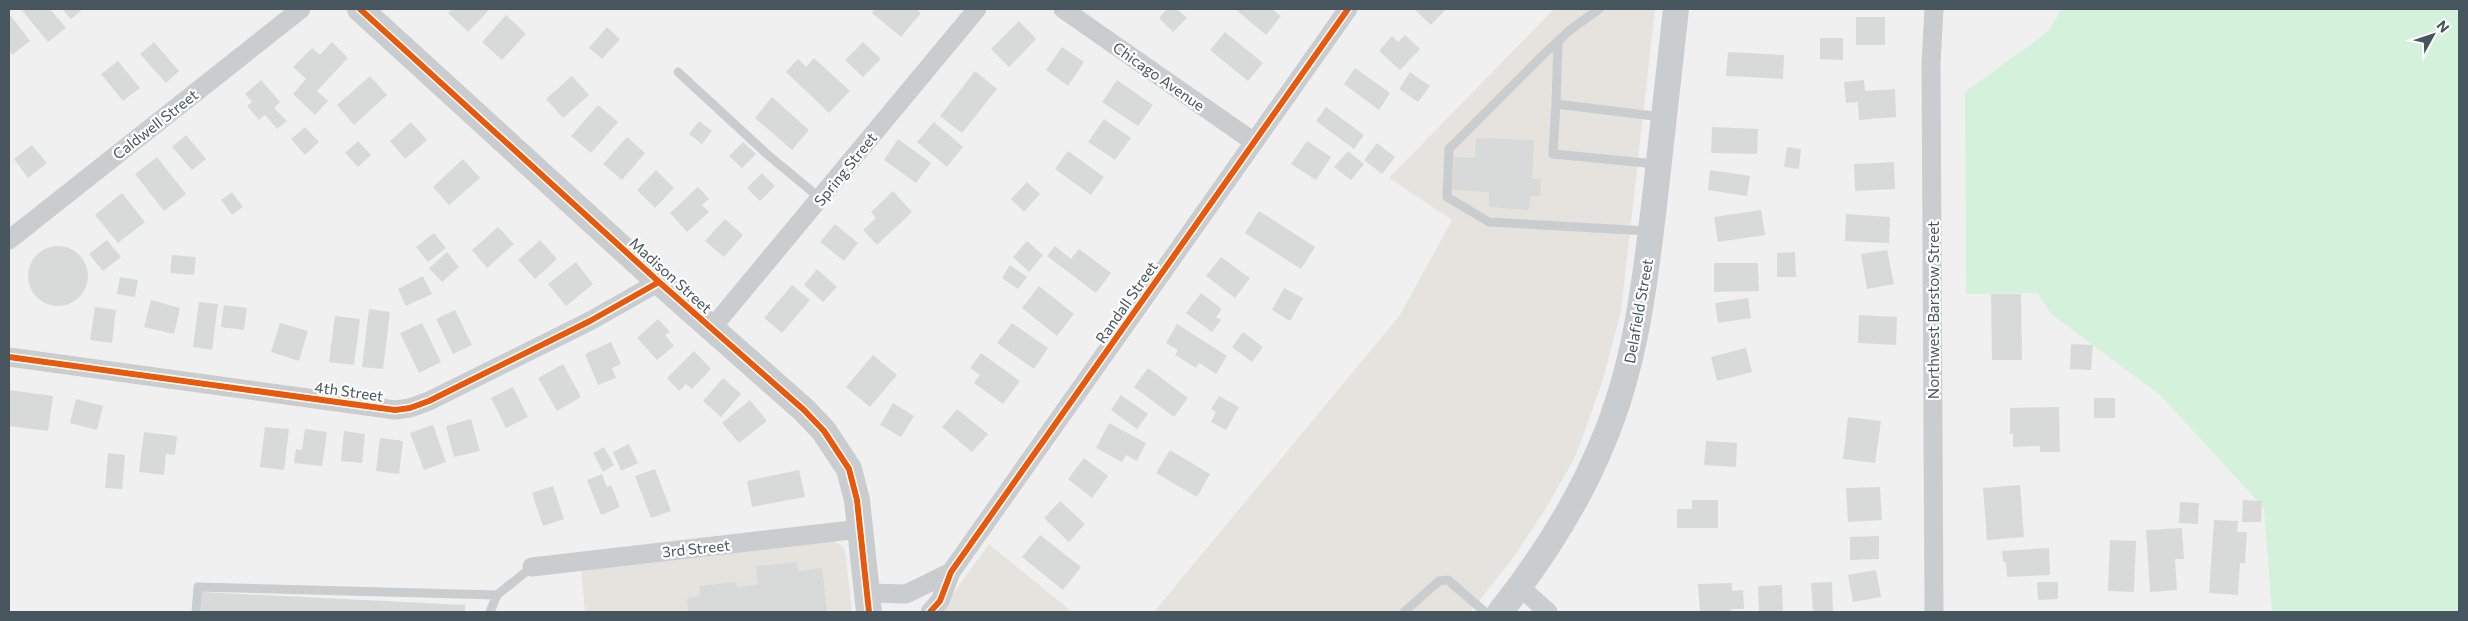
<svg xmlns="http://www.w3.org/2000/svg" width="2468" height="621" font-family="Commissioner,sans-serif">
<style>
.commercial{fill:#e6e2de}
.green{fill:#d3f1db}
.building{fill:#d8d9d9}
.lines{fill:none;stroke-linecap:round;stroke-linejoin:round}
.lane{stroke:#c9cdcf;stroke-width:9}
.street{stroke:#c9cdcf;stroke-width:19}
.secondary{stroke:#cacdd0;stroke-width:26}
.cycleway-casing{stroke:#fff;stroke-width:9}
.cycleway{stroke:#e8590c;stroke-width:6}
.labels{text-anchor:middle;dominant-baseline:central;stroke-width:4.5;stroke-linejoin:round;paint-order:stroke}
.street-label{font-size:15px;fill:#46555e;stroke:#fff}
</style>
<rect width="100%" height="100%" fill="#f1f0f0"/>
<path class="commercial" d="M1554,9H1655L1621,311L1602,383L1575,457L1546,508L1510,562L1470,612H1154L1400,315L1452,220L1389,178Z
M830,540L840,544L845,550L852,612H585L581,568Z
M989,544L1072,612H940Z"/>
<path class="green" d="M2061,9H2459V612H2272L2264,508L2160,395L2050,313L2038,293L1966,294L1965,92L2049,31Z"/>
<path class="building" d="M21,9H50L66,28L48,42Z
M62,9H83L71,19Z
M452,9H490L468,32L448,13Z
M875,9H916L921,13L901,37L872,13Z
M1167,9H1177L1187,18L1173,32L1159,18Z
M1235,9H1272L1281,16L1266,35Z
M1414,9H1446L1431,25Z
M506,15L526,34L502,60L482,42Z
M11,16L30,41L12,55L9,50V17Z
M1856,17H1885V45H1856Z
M1019,21L1036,39L1009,67L991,49Z
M607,27L620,39L602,59L589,48Z
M1225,32L1263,63L1248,81L1210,50Z
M1405,35L1420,49L1400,70L1379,51L1392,36L1398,42Z
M1820,38H1843V60L1820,59Z
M154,42L179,71L166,83L140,54Z
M332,42L348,58L317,91L328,101L315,115L293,94L306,79L293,67L312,48L320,55Z
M863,42L881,59L863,77L845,60Z
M1062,47L1084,62L1068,86L1046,70Z
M1728,52L1784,55L1783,79L1726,76Z
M814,58L850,91L829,113L786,72L798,59L806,67Z
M118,61L140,88L123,101L101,74Z
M1355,68L1390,93L1379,110L1344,84Z
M975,71L997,89L962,133L940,116Z
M1410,72L1430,86L1418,102L1399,89Z
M370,76L387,95L354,125L337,105Z
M572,76L589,95L563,118L546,99Z
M261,80L280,102L274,108L287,121L277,129L265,115L259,120L247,106L252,102L245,94Z
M1117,80L1153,105L1138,126L1102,102Z
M1864,80L1865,91L1895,89L1896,117L1859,120L1858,102L1846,103L1844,82Z
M772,97L809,130L792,150L755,118Z
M598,105L618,122L591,153L571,136Z
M1326,107L1364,135L1354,149L1316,121Z
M1104,119L1131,138L1115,160L1088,142Z
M699,121L712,131L702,144L689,134Z
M411,122L427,140L405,159L390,141Z
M934,122L963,147L947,167L917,142Z
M305,127L319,142L305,155L291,139Z
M1712,127L1758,129L1757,154L1711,153Z
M186,135L206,159L192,170L172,147Z
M627,137L645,153L622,180L603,164Z
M1476,138L1534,140L1532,179H1541L1540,196H1530L1529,210L1489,207V192L1452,190L1454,157L1475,158Z
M898,139L931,163L916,183L884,160Z
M358,141L371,155L358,167L345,153Z
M1307,141L1331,157L1316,180L1291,164Z
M743,142L756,154L742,168L729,156Z
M1377,143L1395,157L1382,174L1364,160Z
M32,145L47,163L28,178L14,159Z
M1787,147L1801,149L1799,169L1784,167Z
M1068,151L1104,177L1091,195L1055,169Z
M1348,151L1364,164L1351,180L1334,167Z
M157,157L186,194L164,211L135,174Z
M463,159L480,178L449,205L433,187Z
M1894,162L1895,189L1855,191L1854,164Z
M656,170L674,188L655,208L637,190Z
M1710,170L1750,176L1747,196L1708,190Z
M762,173L775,186L760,201L747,188Z
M1027,182L1040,194L1024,212L1011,199Z
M698,187L709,199L702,205L709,212L687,232L670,213Z
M893,191L912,212L877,245L863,230L876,218L871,212Z
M232,192L243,207L232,215L221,200Z
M122,193L145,222L118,243L95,215Z
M1761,210L1765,235L1718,242L1714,217Z
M1259,211L1315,247L1301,269L1245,233Z
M1846,214L1890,217L1889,243L1845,241Z
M725,219L743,235L724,257L705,241Z
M835,224L858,243L844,261L820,242Z
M498,227L514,244L487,268L472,250Z
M434,233L446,248L428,262L416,247Z
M107,240L121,257L103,271L89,254Z
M540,240L557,259L535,279L518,260Z
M1027,241L1043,255L1029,272L1013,257Z
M1055,246L1071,259L1079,249L1111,273L1096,293L1047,256Z
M28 276a30 30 0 1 1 60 0a30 30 0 1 1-60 0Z
M1887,250L1894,284L1867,289L1861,254Z
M447,252L459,267L442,282L429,268Z
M1795,252L1796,277H1777V253Z
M172,255L196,257L194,275L170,273Z
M1221,257L1250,278L1235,298L1206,276Z
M576,262L593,284L566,306L548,284Z
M1714,263H1758L1759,291L1714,292Z
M1010,265L1027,277L1018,289L1002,278Z
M817,269L837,287L823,302L804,285Z
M423,276L432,294L406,306L398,289Z
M120,277L138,280L135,297L117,294Z
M792,285L810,300L782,333L764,318Z
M1039,286L1074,314L1057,336L1022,308Z
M1284,288L1303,298L1290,321L1272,310Z
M1201,293L1222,309L1216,317L1221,320L1212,332L1186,313Z
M1991,294H2021L2022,360H1992Z
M1748,298L1751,318L1718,323L1715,303Z
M151,300L180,308L174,334L144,327Z
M199,302L218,304L212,350L193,347Z
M224,305L247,308L244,330L221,327Z
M95,307L116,310L112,343L90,340Z
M369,309L390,312L383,369L362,367Z
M455,310L472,345L453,354L436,319Z
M1859,315L1897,317L1896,345L1858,343Z
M335,316L360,319L354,365L329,362Z
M658,319L670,332L665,335L674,346L657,360L637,338Z
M280,323L308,331L299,361L271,352Z
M422,323L441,362L419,373L400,333Z
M1012,323L1048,348L1034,369L997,343Z
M1177,324L1227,356L1216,374L1199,363L1196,368L1175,355L1178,350L1166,343Z
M1243,332L1263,347L1252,362L1232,347Z
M611,342L621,364L612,368L616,378L598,385L585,354Z
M2071,344L2093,345L2091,370L2070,369Z
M1746,348L1752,372L1717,381L1711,357Z
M694,351L711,369L692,389L686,384L679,391L667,378Z
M981,353L1020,381L1003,404L974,383L980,375L970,368Z
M873,355L897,375L870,407L846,387Z
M563,364L581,397L557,411L538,378Z
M1148,368L1188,398L1174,417L1134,387Z
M723,378L741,394L721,417L703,401Z
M513,387L528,417L506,428L491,398Z
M9,390L53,396L48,431L9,426Z
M1121,395L1148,414L1137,429L1111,410Z
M1219,396L1239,407L1226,430L1211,422L1216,412L1211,409Z
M2094,398H2115V418H2094Z
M76,399L103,406L97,430L70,423Z
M750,400L767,421L739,443L722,423Z
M893,403L914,416L901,437L880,425Z
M2059,407L2060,452H2040V446L2013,447V434H2010V408Z
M957,409L988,434L972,452L942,427Z
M1848,417L1881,421L1875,463L1843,459Z
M471,419L480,451L454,457L446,426Z
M1109,423L1146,443L1137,461L1126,455L1122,462L1096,448Z
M433,425L446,462L424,470L410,433Z
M265,427L289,429L284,470L260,467Z
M305,429L327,432L322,466L294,463L296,449L302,450Z
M344,431L365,434L362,463L341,461Z
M144,432L177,436L175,455L166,454L164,475L139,472Z
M380,438L403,441L399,474L376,471Z
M1706,441L1737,443L1736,467L1704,465Z
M629,444L638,463L621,471L613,452Z
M604,447L614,465L603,472L593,453Z
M1170,450L1210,474L1197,497L1156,473Z
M108,453L125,455L122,489L105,488Z
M1084,458L1108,476L1092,498L1068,479Z
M655,469L671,511L651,518L635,476Z
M799,470L805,497L752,507L747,481Z
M602,474L607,487L611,485L620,507L601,515L587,480Z
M2020,485L2024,537L1987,540L1983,488Z
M553,486L564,519L543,526L532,493Z
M1880,487L1882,520L1848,522L1846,488Z
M1692,500H1718V528H1677V509H1692Z
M2243,500L2262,501L2261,522H2242Z
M1060,501L1085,524L1069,542L1044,518Z
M2180,502L2199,503L2198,524L2179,523Z
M2214,520L2238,521L2237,532H2247L2245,563H2240L2238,595L2209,593Z
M2182,528L2184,559H2175L2177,590L2150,592L2146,530Z
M1040,535L1081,567L1063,590L1022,557Z
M1879,536V559L1850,560V537Z
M2110,540L2136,541L2134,592L2108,591Z
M2049,548L2050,575L2007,577L2006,562H2003L2002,551Z
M796,562L798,571L822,568L827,612H688L687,598L700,596L699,586L737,582V587L758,585L756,566Z
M1876,570L1881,597L1853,602L1848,575Z
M1832,582L1833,612H1813L1811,583Z
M2037,582H2058V599L2038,600Z
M1732,583V591L1743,590L1744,609H1731L1732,612H1700L1698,584Z
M1782,585L1783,612H1759L1758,586Z
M202,592L465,605V612H201Z"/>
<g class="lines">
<path class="lane" d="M1599,9L1570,30L1543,55L1449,149L1447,197L1489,222L1648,231
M678,72L768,155L821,199
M1556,104L1558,41
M1656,164L1553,154L1556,104L1662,117
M196,612L198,587L497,595
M490,612L497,595L532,567
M1404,612L1439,581L1448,580L1485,612"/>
<path class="street" d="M1063,9L1254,142
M1934,9L1931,63L1934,612
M9,240L301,9
M711,329L977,9
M9,357L395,410L410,408L429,401L590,321L659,282
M532,567L860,529
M1520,587L1548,612
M867,593L906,594L951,572
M930,612L940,601L951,572L1348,9"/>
<path class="secondary" d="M360,9L659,282L804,410L824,431L849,469L857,500L869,612
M1500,612C1541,560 1577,505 1602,444C1636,365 1645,282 1655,197C1662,134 1669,72 1676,9"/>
<defs>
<path id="cycleway" d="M360,9L659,282L804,410L824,431L849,469L857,500L869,612
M9,357L395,410L410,408L429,401L590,321L659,282
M930,612L940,601L951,572L1348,9"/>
</defs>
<use href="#cycleway" class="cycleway-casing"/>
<use href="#cycleway" class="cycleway"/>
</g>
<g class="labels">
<g class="street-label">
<text transform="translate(1159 76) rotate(35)">Chicago Avenue</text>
<text transform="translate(155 124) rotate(-38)">Caldwell Street</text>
<text transform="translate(845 169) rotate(-51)">Spring Street</text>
<text transform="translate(671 275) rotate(42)">Madison Street</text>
<text transform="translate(1126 302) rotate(-55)">Randall Street</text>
<text transform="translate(1933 310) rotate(-90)">Northwest Barstow Street</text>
<text transform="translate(1638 311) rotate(-80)">Delafield Street</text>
<text transform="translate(349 391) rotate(8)">4th Street</text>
<text transform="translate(696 548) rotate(-6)">3rd Street</text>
</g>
</g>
<rect width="2468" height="621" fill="none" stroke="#46555e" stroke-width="20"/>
<g transform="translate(2433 35) rotate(50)" stroke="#ffffff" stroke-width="4" paint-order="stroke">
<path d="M0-4L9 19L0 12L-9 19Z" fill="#46555e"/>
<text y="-8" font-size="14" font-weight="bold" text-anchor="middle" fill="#46555e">N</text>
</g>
</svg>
